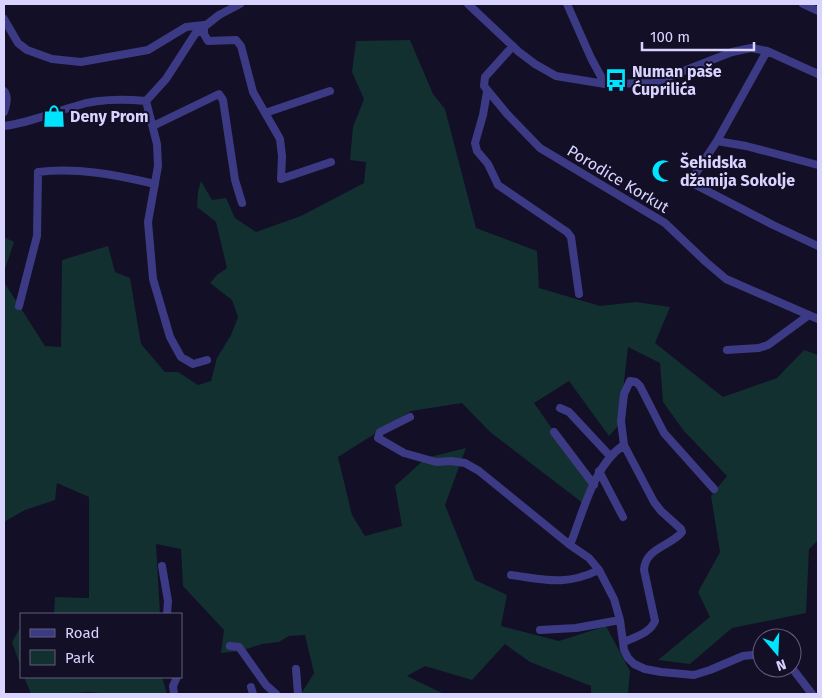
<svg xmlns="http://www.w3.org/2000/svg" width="822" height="698" font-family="'Fira Sans',sans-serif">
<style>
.green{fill:#12302f}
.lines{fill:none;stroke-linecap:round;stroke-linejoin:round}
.minor{stroke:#3d3a85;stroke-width:8}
.labels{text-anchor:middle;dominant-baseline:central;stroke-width:4;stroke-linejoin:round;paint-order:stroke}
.poi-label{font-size:16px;font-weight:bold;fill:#d9d4ff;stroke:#130f26;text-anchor:start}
.street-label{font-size:16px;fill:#d9d4ff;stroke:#130f26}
</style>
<rect width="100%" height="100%" fill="#130f26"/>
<path class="green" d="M410,40L433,94L445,109L476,228L537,251L539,288L600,306L636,302L670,307L655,343L723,397L777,378L804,350L818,355V540L809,549L806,613L732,628L690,664L658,660L710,617L698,592L720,552L711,496L727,476L684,431L663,402L660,363L628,347L619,425L609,436L569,381L534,403L591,484L584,504L490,432L462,403L411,411L338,457L352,515L365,536L402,526L395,486L426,458L466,448L445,505L475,580L507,595L501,626L559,641L606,626L630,671L628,694H591V686L530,662L505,644L472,680L425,666L407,676L444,694H301L314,673L305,635L289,636L279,642L262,644L240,651L221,653L224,630L183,586L181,549L156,544L160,614H51L54,613L55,597L89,598V497L57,483L55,500L25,510L4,522V282L45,346L61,347L62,260L108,246L115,272L130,278L141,344L165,372H178L198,385L211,381L217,358L231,335L238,317L232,300L210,283L217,275L227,268L216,222L197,207L198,191L201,181L212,200L226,198L235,218L256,232L301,216L364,183L366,162L350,160L353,127L364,99L352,72L356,41Z
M4,237L14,242L4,272Z
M21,626V668L12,642Z
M24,677H162L167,694H111L88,692L67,694H31Z"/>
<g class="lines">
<path class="minor" d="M468,4L519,52L535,64L556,76L605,84L653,83L732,52L751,48L767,51L818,74
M567,4L591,58L605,84
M803,4L818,11
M4,19L18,43L27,50L52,59L81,62L148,50L186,27L204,25V34L208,41L236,40L241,46L253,92L280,139L282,156L281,179L331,162
M513,46L485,77L484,86L507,114L540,148L665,223L706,262L726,279L818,319
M767,51L717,141L690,182L773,225L818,246
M4,91C9,97 6,105 4,112
M487,92L483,115L475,143L477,151L488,164L498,185L567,232L571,237L579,294
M146,101L157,144L158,166L148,222L153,279L170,337L181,357L193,364L207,360
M146,101L166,79L195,34L219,15L240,4
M265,113L330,91
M4,126C29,123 51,113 76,106C97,99 123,99 146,101
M153,126L219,94L223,100L235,180L242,203
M717,141L746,146L818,165
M19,306L37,236L38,172C77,167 117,175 155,184
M727,350L759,348L768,345L809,315
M560,408L569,412L610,456
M410,417L380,432L378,438L404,453L436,462L451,461L465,463L479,471L570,545L589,558L599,570L614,599L620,620L624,650L628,658L634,664L645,669L661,672L694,675L710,670L743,656L762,654
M554,432L594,485
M599,471L623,517
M570,545C583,513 594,464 624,445
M162,566L168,601L167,614
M511,575C547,580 565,586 599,570
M540,630L576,628L620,620
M624,642C635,637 650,633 655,621L644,570C645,548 671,546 682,532L681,529L661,511L654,502L624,445L621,421L624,394L630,381L636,382L640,386L664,433L714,489
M230,646L239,647L266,685L276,694
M792,668L812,694
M296,669L298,694
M251,687L253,694
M174,694L173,686L177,677"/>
</g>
<defs>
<symbol id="bus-bare" viewBox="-9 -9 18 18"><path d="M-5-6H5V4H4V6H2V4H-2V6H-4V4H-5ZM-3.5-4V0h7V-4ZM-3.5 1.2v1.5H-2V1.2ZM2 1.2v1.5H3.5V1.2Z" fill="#00e5ff" stroke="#130f26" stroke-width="2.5" paint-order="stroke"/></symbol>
<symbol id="shop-bare" viewBox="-9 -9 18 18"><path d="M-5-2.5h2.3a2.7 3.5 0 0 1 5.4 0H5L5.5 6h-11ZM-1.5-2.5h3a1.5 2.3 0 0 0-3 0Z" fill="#00e5ff" stroke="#130f26" stroke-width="2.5" paint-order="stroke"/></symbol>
<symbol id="mosque-bare" viewBox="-9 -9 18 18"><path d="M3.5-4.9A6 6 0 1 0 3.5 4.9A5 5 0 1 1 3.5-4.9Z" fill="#00e5ff" stroke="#130f26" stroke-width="2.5" paint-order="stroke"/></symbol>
</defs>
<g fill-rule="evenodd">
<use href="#bus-bare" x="600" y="64" width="32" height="32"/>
<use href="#shop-bare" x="38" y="100" width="32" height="32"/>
<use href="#mosque-bare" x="647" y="155" width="32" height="32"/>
</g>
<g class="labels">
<g class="poi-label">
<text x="632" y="71">Numan paše<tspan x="632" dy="18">Ćuprilića</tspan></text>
<text x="70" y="116">Deny Prom</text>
<text x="680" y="162">Šehidska<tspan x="680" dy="18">džamija Sokolje</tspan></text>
</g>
<g class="street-label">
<text transform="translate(618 179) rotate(31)">Porodice Korkut</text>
</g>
</g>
<rect width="822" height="698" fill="none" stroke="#d9d4ff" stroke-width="10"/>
<rect x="20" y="613" width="162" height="65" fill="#130f26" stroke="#625e7d"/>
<rect x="30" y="629" width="25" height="8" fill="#3d3a85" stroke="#625e7d"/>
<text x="65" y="638" font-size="15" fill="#d9d4ff">Road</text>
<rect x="30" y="650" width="25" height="15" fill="#12302f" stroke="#625e7d"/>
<text x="65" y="663" font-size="15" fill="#d9d4ff">Park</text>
<g transform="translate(777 653) rotate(161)"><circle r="24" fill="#130f26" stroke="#625e7d"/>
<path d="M0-4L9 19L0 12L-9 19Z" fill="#00e5ff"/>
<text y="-8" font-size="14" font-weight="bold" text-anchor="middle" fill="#d9d4ff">N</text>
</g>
<path d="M642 42v8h112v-8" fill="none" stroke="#d9d4ff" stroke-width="2.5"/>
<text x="650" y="42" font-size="15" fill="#d9d4ff" stroke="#130f26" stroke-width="4" paint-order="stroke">100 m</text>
</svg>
